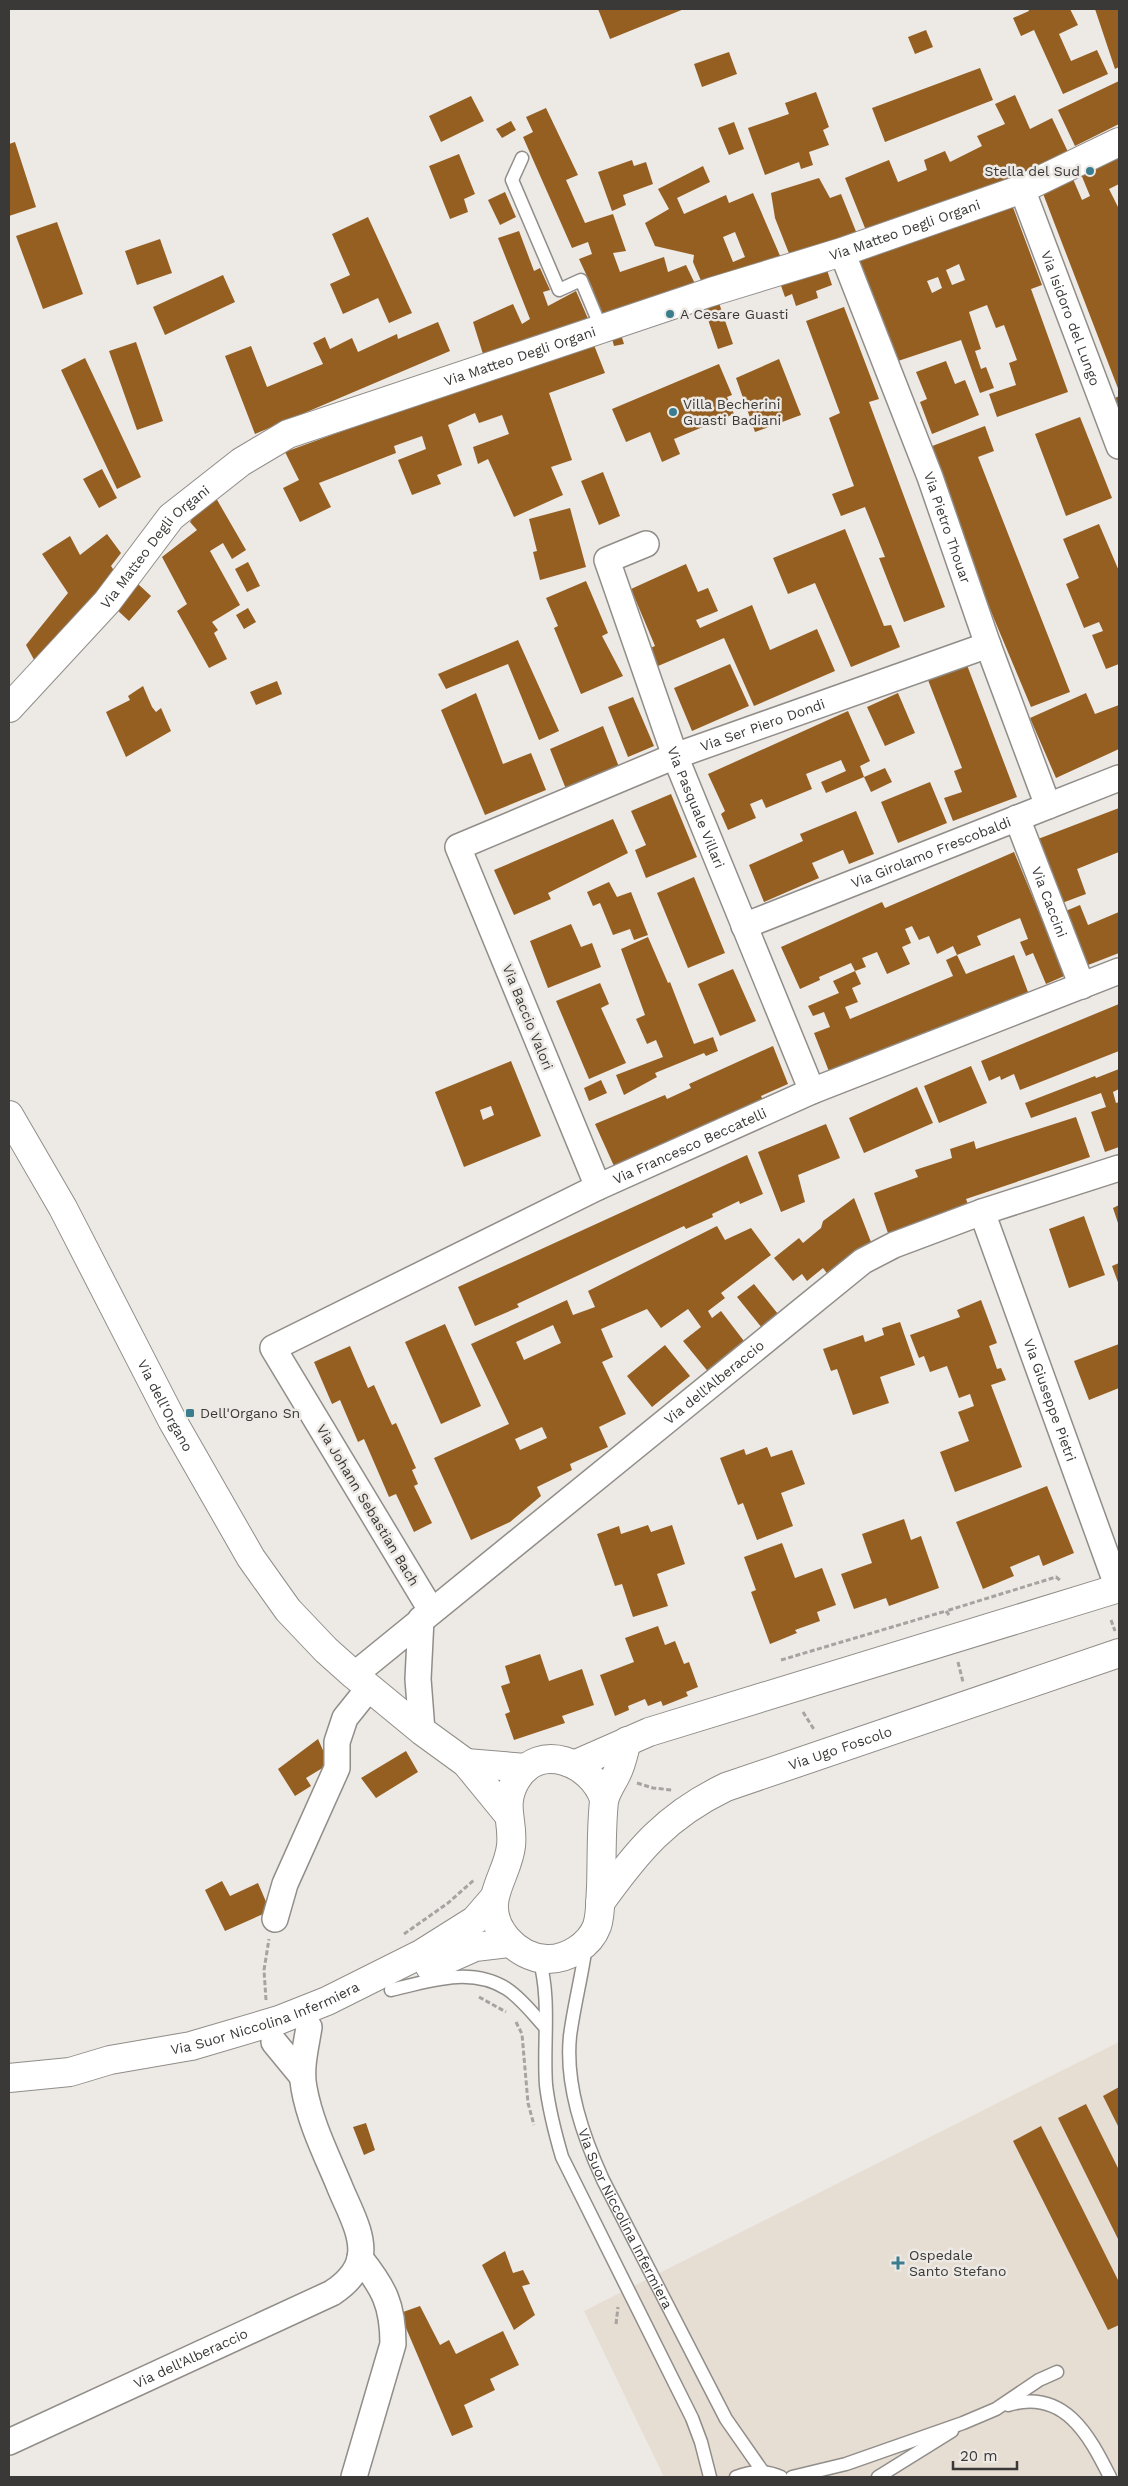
<svg xmlns="http://www.w3.org/2000/svg" width="1128" height="2486" font-family="'Work Sans',sans-serif">
<style>
.built{fill:#e6ddd3}
.building{fill:#955f22;fill-rule:evenodd}
.lines{fill:none;stroke-linecap:round;stroke-linejoin:round}
.service-casing{stroke:#918d89;stroke-width:15}
.minor-casing{stroke:#918d89;stroke-width:28}
.tertiary-casing{stroke:#918d89;stroke-width:30}
.path{stroke:#a6a3a0;stroke-width:3;stroke-dasharray:5 2.5;stroke-linecap:butt}
.service{stroke:#fff;stroke-width:12}
.minor{stroke:#fff;stroke-width:25}
.tertiary{stroke:#fff;stroke-width:28}
.poi-dot{fill:#3a7d8e;stroke:#ede9e5;stroke-width:2}
.labels{text-anchor:middle;dominant-baseline:central;stroke-width:5;stroke-linejoin:round;paint-order:stroke}
.poi-label{font-size:14px;fill:#3a3937;stroke:#ede9e5;text-anchor:start}
.street-label{font-size:14px;fill:#3a3937;stroke:#ede9e5}
</style>
<rect width="100%" height="100%" fill="#ede9e5"/>
<path class="built" d="M1119,2042V2477H664L584,2311Z"/>
<path class="building" d="M598,9H684L610,39Z
M1028,9H1070L1078,25L1059,34L1071,61L1097,50L1108,74L1063,94L1034,30L1021,36L1013,18L1029,11Z
M1095,9H1119V67L1115,69Z
M926,30L933,47L915,54L908,37Z
M729,52L737,74L702,87L694,64Z
M980,68L993,100L885,142L872,108Z
M1119,81V124L1075,146L1058,110Z
M816,92L829,127L823,130L829,145L809,152L813,165L801,169L799,162L765,175L748,128L789,114L785,103Z
M1015,95L1030,129L1052,118L1068,152L999,184L867,233L845,178L889,160L898,182L927,170L924,160L945,151L950,162L982,146L977,136L1005,124L995,104Z
M471,96L484,121L441,142L429,116Z
M546,108L578,175L566,180L585,223L613,214L626,251L613,253L620,272L664,257L668,272L686,265L698,290L603,322L592,287L579,259L592,254L588,242L572,248L523,137L533,132L526,117Z
M511,121L516,130L502,138L496,129Z
M734,122L744,149L729,155L718,128Z
M15,142L36,207L9,216V144Z
M1119,150V184L1109,189L1119,209V391L1042,191L1073,179L1082,200L1090,196L1078,167Z
M459,154L475,194L464,199L468,212L450,219L429,166Z
M632,160L634,166L646,162L653,184L623,195L626,205L612,211L598,172Z
M703,166L710,182L677,198L684,214L726,195L729,203L753,193L781,258L705,290L693,262L694,255L655,246L645,223L669,209L658,189ZM735,232L745,257L733,262L723,237Z
M819,178L830,198L841,194L857,234L790,256L775,218L771,193Z
M505,192L516,217L500,225L488,200Z
M1011,202L1042,285L1031,289L1068,392L997,417L989,394L1016,385L1009,363L1017,360L1004,325L996,328L987,305L969,312L981,349L975,351L981,369L986,367L994,388L980,393L961,340L895,362L857,259ZM959,264L965,280L952,285L946,270ZM938,277L942,288L932,293L927,281Z
M368,217L412,313L389,323L378,298L343,314L330,284L350,275L332,234Z
M57,222L83,294L43,309L16,236Z
M519,231L534,271L540,268L550,290L543,292L548,306L576,291L589,321L483,354L473,322L513,304L522,324L530,319L498,238Z
M160,239L172,273L137,285L125,251Z
M825,264L832,285L816,291L818,298L796,306L792,294L785,297L779,280Z
M223,275L235,302L165,335L153,307Z
M718,300L733,344L718,349L703,305Z
M844,307L879,399L869,402L945,607L904,622L879,558L885,557L865,507L841,516L832,494L854,486L829,418L840,413L806,321Z
M438,322L450,351L255,434L225,356L251,346L267,387L323,364L313,343L325,337L330,349L352,338L358,352L397,334L398,339Z
M619,328L624,344L614,346L610,331Z
M592,340L605,373L549,393L572,460L551,467L563,495L514,517L488,459L478,464L473,447L509,434L502,415L479,423L475,413L448,425L462,465L437,475L441,484L412,495L398,460L426,449L422,436L394,446L396,453L319,483L331,507L300,522L283,488L299,480L285,452Z
M136,342L163,421L137,430L109,351Z
M85,358L141,477L117,489L61,370Z
M779,359L801,415L755,432L736,378Z
M946,361L955,384L965,380L979,415L932,434L920,402L927,399L916,372Z
M719,364L732,395L727,397L734,414L674,439L680,454L662,462L650,432L626,442L612,409Z
M1119,396V409L1115,398Z
M1080,417L1112,498L1066,516L1035,434Z
M985,426L994,451L978,457L1070,692L1031,707L969,559L927,448Z
M102,469L117,498L99,508L83,479Z
M603,472L620,516L599,525L581,481Z
M216,498L246,550L232,559L223,543L210,551L240,605L212,622L218,630L214,633L227,659L209,668L177,611L187,604L162,557L197,530L190,522L197,512Z
M570,508L586,567L540,580L533,552L537,551L529,519Z
M1099,524L1119,571V664L1106,669L1092,635L1103,631L1099,622L1084,628L1066,584L1079,578L1063,539Z
M845,529L884,626L891,625L900,647L851,667L815,583L788,594L773,558Z
M107,534L121,553L111,566L119,578L38,667L26,645L68,593L42,554L70,536L80,555Z
M248,562L260,586L247,592L235,569Z
M686,564L698,592L708,588L718,611L696,620L700,628L752,605L770,650L817,629L835,671L754,706L724,638L658,666L650,648L655,646L631,589Z
M586,581L608,633L602,636L623,676L581,694L554,628L558,626L546,598Z
M138,584L151,596L129,621L116,609Z
M248,608L256,622L244,629L236,615Z
M518,640L559,731L539,740L508,664L446,689L438,674Z
M730,664L749,706L692,731L674,688Z
M967,665L1017,797L953,821L944,798L962,792L954,771L962,768L928,680Z
M277,681L282,694L256,705L250,692Z
M143,686L152,707L156,712L161,708L171,731L126,757L106,712L130,700L128,696Z
M476,693L503,764L531,753L546,790L485,815L441,710Z
M898,693L915,733L885,746L867,707Z
M1086,693L1095,714L1119,705V749L1056,778L1030,718Z
M633,697L654,746L628,757L608,707Z
M848,711L870,761L860,766L864,777L826,793L821,782L846,771L841,760L806,774L812,789L766,808L762,799L750,804L756,818L728,830L721,814L725,811L708,774Z
M603,726L619,767L566,789L550,749Z
M885,768L892,782L871,792L864,777Z
M930,782L947,823L898,843L881,802Z
M671,794L697,857L646,878L635,850L646,845L631,811Z
M1119,808V852L1077,869L1086,894L1062,903L1038,839Z
M856,811L874,854L849,864L843,850L812,863L819,878L764,902L749,865L803,841L800,834Z
M613,819L628,853L548,893L551,899L514,915L494,870Z
M1014,852L1038,910L1045,908L1071,973L1046,984L1033,953L1026,956L1020,942L1028,939L1020,918L977,936L981,945L957,955L966,974L1014,955L1028,992L830,1074L814,1033L830,1027L824,1012L813,1016L808,1006L839,993L833,981L855,971L851,963L819,977L820,980L800,989L781,947L882,902L885,908ZM912,926L919,940L929,936L937,954L953,946L957,955L946,960L953,976L850,1019L845,1007L858,1002L852,988L861,984L855,971L866,967L862,958L877,952L887,974L910,964L902,947L911,943L905,929Z
M694,877L725,953L688,968L657,893Z
M609,882L617,897L631,892L648,935L634,940L630,929L613,935L600,903L593,906L587,892Z
M1080,905L1088,925L1119,912V953L1083,967L1061,913Z
M571,924L581,947L592,943L601,967L548,988L530,941Z
M648,937L668,983L670,982L694,1044L713,1037L718,1051L706,1056L704,1053L655,1073L657,1077L624,1095L616,1075L663,1057L656,1040L647,1044L636,1019L645,1015L621,949Z
M733,969L756,1021L720,1036L698,984Z
M600,983L609,1004L601,1008L626,1063L589,1079L556,1001Z
M1119,1004V1051L1020,1090L1014,1074L1001,1080L1000,1076L989,1081L981,1061Z
M773,1046L788,1084L761,1096L763,1100L614,1166L595,1124L665,1095L667,1099L691,1088L689,1084Z
M511,1061L541,1136L464,1167L435,1092ZM491,1106L494,1115L483,1120L480,1110Z
M971,1066L987,1103L939,1123L924,1086Z
M1119,1069V1089L1113,1092L1116,1103L1119,1102V1147L1105,1152L1091,1112L1106,1107L1101,1093L1031,1118L1025,1103L1095,1076L1096,1078Z
M601,1080L607,1093L589,1101L584,1088Z
M917,1087L933,1123L864,1153L849,1118Z
M1076,1117L1090,1157L966,1199L969,1207L889,1236L874,1193L918,1177L915,1170L952,1158L950,1149L974,1141L976,1149Z
M826,1124L840,1158L798,1175L805,1202L781,1212L758,1152Z
M747,1155L763,1194L740,1204L739,1201L712,1214L713,1217L686,1229L684,1226L517,1304L519,1307L475,1326L458,1287Z
M854,1198L871,1242L846,1258L848,1260L829,1276L823,1268L807,1281L802,1274L793,1281L774,1258L799,1238L803,1243L821,1228L823,1221Z
M1119,1205V1226L1113,1208Z
M1084,1216L1105,1275L1069,1288L1049,1229Z
M717,1226L725,1240L751,1228L771,1255L721,1293L725,1298L708,1311L712,1318L721,1311L747,1345L710,1374L683,1341L701,1327L688,1309L661,1328L647,1309L601,1329L613,1357L602,1362L626,1414L599,1427L608,1447L570,1464L572,1470L537,1487L541,1496L510,1522L471,1540L434,1458L509,1424L471,1344L567,1300L573,1315L595,1307L588,1291ZM553,1325L561,1343L524,1360L516,1342ZM542,1427L547,1438L520,1450L515,1439Z
M1119,1263V1285L1112,1266Z
M754,1284L778,1314L762,1328L737,1297Z
M981,1300L997,1343L989,1346L997,1369L1001,1368L1006,1380L991,1385L1022,1467L955,1492L940,1452L969,1441L958,1412L974,1406L970,1394L959,1398L947,1366L930,1372L924,1356L919,1358L910,1335L960,1317L957,1310Z
M900,1322L915,1365L880,1377L889,1403L853,1415L837,1369L831,1371L823,1349L863,1335L865,1342L884,1335L882,1328Z
M445,1324L481,1406L441,1424L405,1342Z
M1119,1344V1388L1089,1400L1074,1361Z
M665,1345L690,1376L652,1407L627,1376Z
M350,1346L368,1388L374,1385L392,1425L396,1423L416,1468L412,1470L418,1484L414,1486L432,1523L414,1532L396,1494L389,1497L364,1439L358,1442L340,1400L332,1404L314,1362Z
M767,1447L771,1457L792,1450L805,1484L781,1493L793,1526L757,1540L743,1503L738,1505L720,1458L744,1449L746,1455Z
M1047,1486L1074,1553L1043,1566L1039,1555L1010,1567L1014,1576L983,1589L956,1522Z
M904,1519L911,1540L921,1536L939,1588L889,1606L886,1598L854,1609L841,1574L872,1563L862,1534Z
M648,1525L651,1532L672,1525L685,1564L657,1574L668,1606L633,1617L622,1584L615,1586L597,1534L619,1526L621,1534Z
M782,1543L795,1578L822,1568L836,1605L817,1612L820,1621L795,1630L797,1633L770,1644L751,1592L756,1590L744,1557Z
M658,1626L665,1645L675,1641L684,1664L689,1662L698,1687L686,1692L688,1696L663,1706L661,1701L648,1706L645,1699L628,1706L629,1710L615,1716L600,1675L634,1662L625,1638Z
M540,1654L549,1681L582,1669L594,1705L562,1716L565,1723L514,1740L505,1714L510,1712L501,1686L510,1683L505,1666Z
M318,1739L329,1764L306,1778L311,1786L295,1796L278,1769Z
M406,1751L418,1772L376,1798L361,1778Z
M222,1881L230,1896L258,1883L270,1911L225,1931L205,1890Z
M1119,2087V2128L1103,2096Z
M1086,2104L1119,2170V2241L1058,2118Z
M366,2123L375,2150L364,2155L353,2127Z
M1041,2126L1119,2282V2325L1108,2330L1013,2141Z
M505,2251L513,2273L523,2270L530,2284L522,2286L535,2315L514,2330L482,2265Z
M420,2306L440,2345L449,2340L456,2354L503,2331L519,2365L490,2379L495,2390L464,2405L473,2427L452,2436L403,2321V2312Z"/>
<g class="lines">
<defs>
<g id="service">
<path d="M522,158L512,180L559,290L581,280L602,330"/>
<path id="s1" d="M586,1945C582,1976 574,2005 570,2036C565,2085 583,2136 603,2180L726,2419L763,2472"/>
<path d="M539,1958C551,1999 543,2043 546,2085C549,2110 555,2133 562,2157L692,2418L701,2442L710,2477"/>
<path d="M391,1990C429,1981 471,1966 507,1989C522,1999 533,2014 545,2027"/>
<path d="M1008,2405C1064,2388 1089,2435 1110,2477"/>
<path d="M736,2477C751,2471 766,2470 781,2477"/>
<path d="M792,2477L846,2464L963,2423L996,2409L1039,2380L1057,2372"/>
<path d="M878,2477L952,2431"/>
</g>
<g id="minor">
<path id="s2" d="M1022,189L1119,446"/>
<path id="s3" d="M842,252L930,477L988,645L1048,806"/>
<path id="s4" d="M646,544L607,560L675,756L812,1091"/>
<path id="s5" d="M1017,818L1082,986"/>
<path id="s6" d="M744,926L1119,778"/>
<path id="s7" d="M598,1187L458,847L675,756L988,645"/>
<path id="s8" d="M982,1212L1118,1588"/>
<path id="s9" d="M431,1610L273,1348L598,1187L812,1091L1119,971"/>
<path d="M421,1619L418,1679L422,1731"/>
<path id="s10" d="M354,1675L863,1261L894,1245L982,1212L1119,1168"/>
<path d="M275,1919L285,1884L337,1768V1742L345,1718L369,1688"/>
<path d="M274,2042L302,2076"/>
<path id="s11" d="M9,2442L332,2293C344,2285 357,2274 360,2258C365,2235 347,2206 339,2185C326,2154 310,2122 304,2088C300,2068 306,2047 309,2027"/>
<path d="M354,2477L393,2344C393,2305 384,2288 360,2258"/>
</g>
<g id="tertiary">
<path id="s12" d="M9,708L107,602L171,517L241,462L288,434L711,292L842,252L1022,189L1119,142"/>
<path id="s13" d="M9,1115L63,1208L172,1420L251,1558L288,1610L326,1650L354,1675L422,1731L466,1763L507,1813"/>
<path d="M466,1763L526,1768"/>
<path d="M576,1764L649,1732L1119,1588"/>
<path d="M604,1799C592,1762 539,1741 516,1780C501,1806 514,1820 511,1846C509,1864 499,1879 495,1897C488,1928 517,1957 546,1959C567,1960 590,1945 597,1926C601,1914 600,1900 601,1888C602,1859 601,1829 604,1801C606,1791 613,1782 617,1773C622,1764 624,1751 627,1741"/>
<path id="s14" d="M600,1903C638,1850 666,1816 726,1787L1119,1653"/>
<path d="M430,1967L475,1947L509,1943"/>
<path id="s15" d="M9,2078L70,2072L110,2060L191,2046L279,2020L327,2001L421,1954L475,1920L494,1898"/>
</g>
</defs>
<use href="#service" class="service-casing"/>
<use href="#minor" class="minor-casing"/>
<use href="#tertiary" class="tertiary-casing"/>
<path class="path" d="M949,1615L946,1611L1056,1577L1061,1581
M1111,1620L1115,1631
M781,1660L946,1611
M958,1662L963,1682
M803,1712L815,1731
M637,1783L653,1788L672,1790
M404,1934L448,1903L474,1880
M479,1997L506,2012
M266,2000L264,1970L269,1939
M516,2022L522,2034L528,2103L534,2125
M616,2324L618,2307"/>
<use href="#service" class="service"/>
<use href="#minor" class="minor"/>
<use href="#tertiary" class="tertiary"/>
</g>
<g class="poi-dot">
<circle cx="1090" cy="171" r="5"/>
<circle cx="670" cy="314" r="5"/>
<circle cx="673" cy="412" r="5"/>
<rect x="185" y="1408" width="10" height="10" rx="2.5"/>
<path d="M895.5 2255.5h5v5h5v5h-5v5h-5v-5h-5v-5h5z"/>
</g>
<g class="labels">
<g class="poi-label">
<text x="1080" y="171" text-anchor="end">Stella del Sud</text>
<text x="680" y="314">A Cesare Guasti</text>
<text x="683" y="404">Villa Becherini<tspan x="683" dy="16">Guasti Badiani</tspan></text>
<text x="200" y="1413">Dell'Organo Sn</text>
<text x="909" y="2255">Ospedale<tspan x="909" dy="16">Santo Stefano</tspan></text>
</g>
<g class="street-label">
<text stroke="none"><textPath href="#s12" startOffset="1044">Via Matteo Degli Organi</textPath></text>
<text stroke="none"><textPath href="#s2" startOffset="138">Via Isidoro del Lungo</textPath></text>
<text stroke="none"><textPath href="#s12" startOffset="639">Via Matteo Degli Organi</textPath></text>
<text stroke="none"><textPath href="#s3" startOffset="295">Via Pietro Thouar</textPath></text>
<text stroke="none"><textPath href="#s12" startOffset="218">Via Matteo Degli Organi</textPath></text>
<text stroke="none"><textPath href="#s7" startOffset="696">Via Ser Piero Dondi</textPath></text>
<text stroke="none"><textPath href="#s4" startOffset="305">Via Pasquale Villari</textPath></text>
<text stroke="none"><textPath href="#s6" startOffset="201">Via Girolamo Frescobaldi</textPath></text>
<text stroke="none"><textPath href="#s5" startOffset="90">Via Caccini</textPath></text>
<text transform="translate(528 1017) rotate(68)">Via Baccio Valori</text>
<text stroke="none"><textPath href="#s9" startOffset="769">Via Francesco Beccatelli</textPath></text>
<text stroke="none"><textPath href="#s10" startOffset="464">Via dell'Alberaccio</textPath></text>
<text stroke="none"><textPath href="#s8" startOffset="200">Via Giuseppe Pietri</textPath></text>
<text stroke="none"><textPath href="#s13" startOffset="330">Via dell'Organo</textPath></text>
<text transform="translate(368 1505) rotate(59)">Via Johann Sebastian Bach</text>
<text stroke="none"><textPath href="#s14" startOffset="294">Via Ugo Foscolo</textPath></text>
<text stroke="none"><textPath href="#s15" startOffset="264">Via Suor Niccolina Infermiera</textPath></text>
<text stroke="none"><textPath href="#s1" startOffset="286">Via Suor Niccolina Infermiera</textPath></text>
<text stroke="none"><textPath href="#s11" startOffset="200">Via dell'Alberaccio</textPath></text>
</g>
</g>
<rect width="1128" height="2486" fill="none" stroke="#3a3937" stroke-width="20"/>
<path d="M953 2461v8h64v-8" fill="none" stroke="#3a3937" stroke-width="2.5"/>
<text x="960" y="2461" font-size="15" fill="#3a3937" stroke="#ede9e5" stroke-width="4" paint-order="stroke">20 m</text>
</svg>
